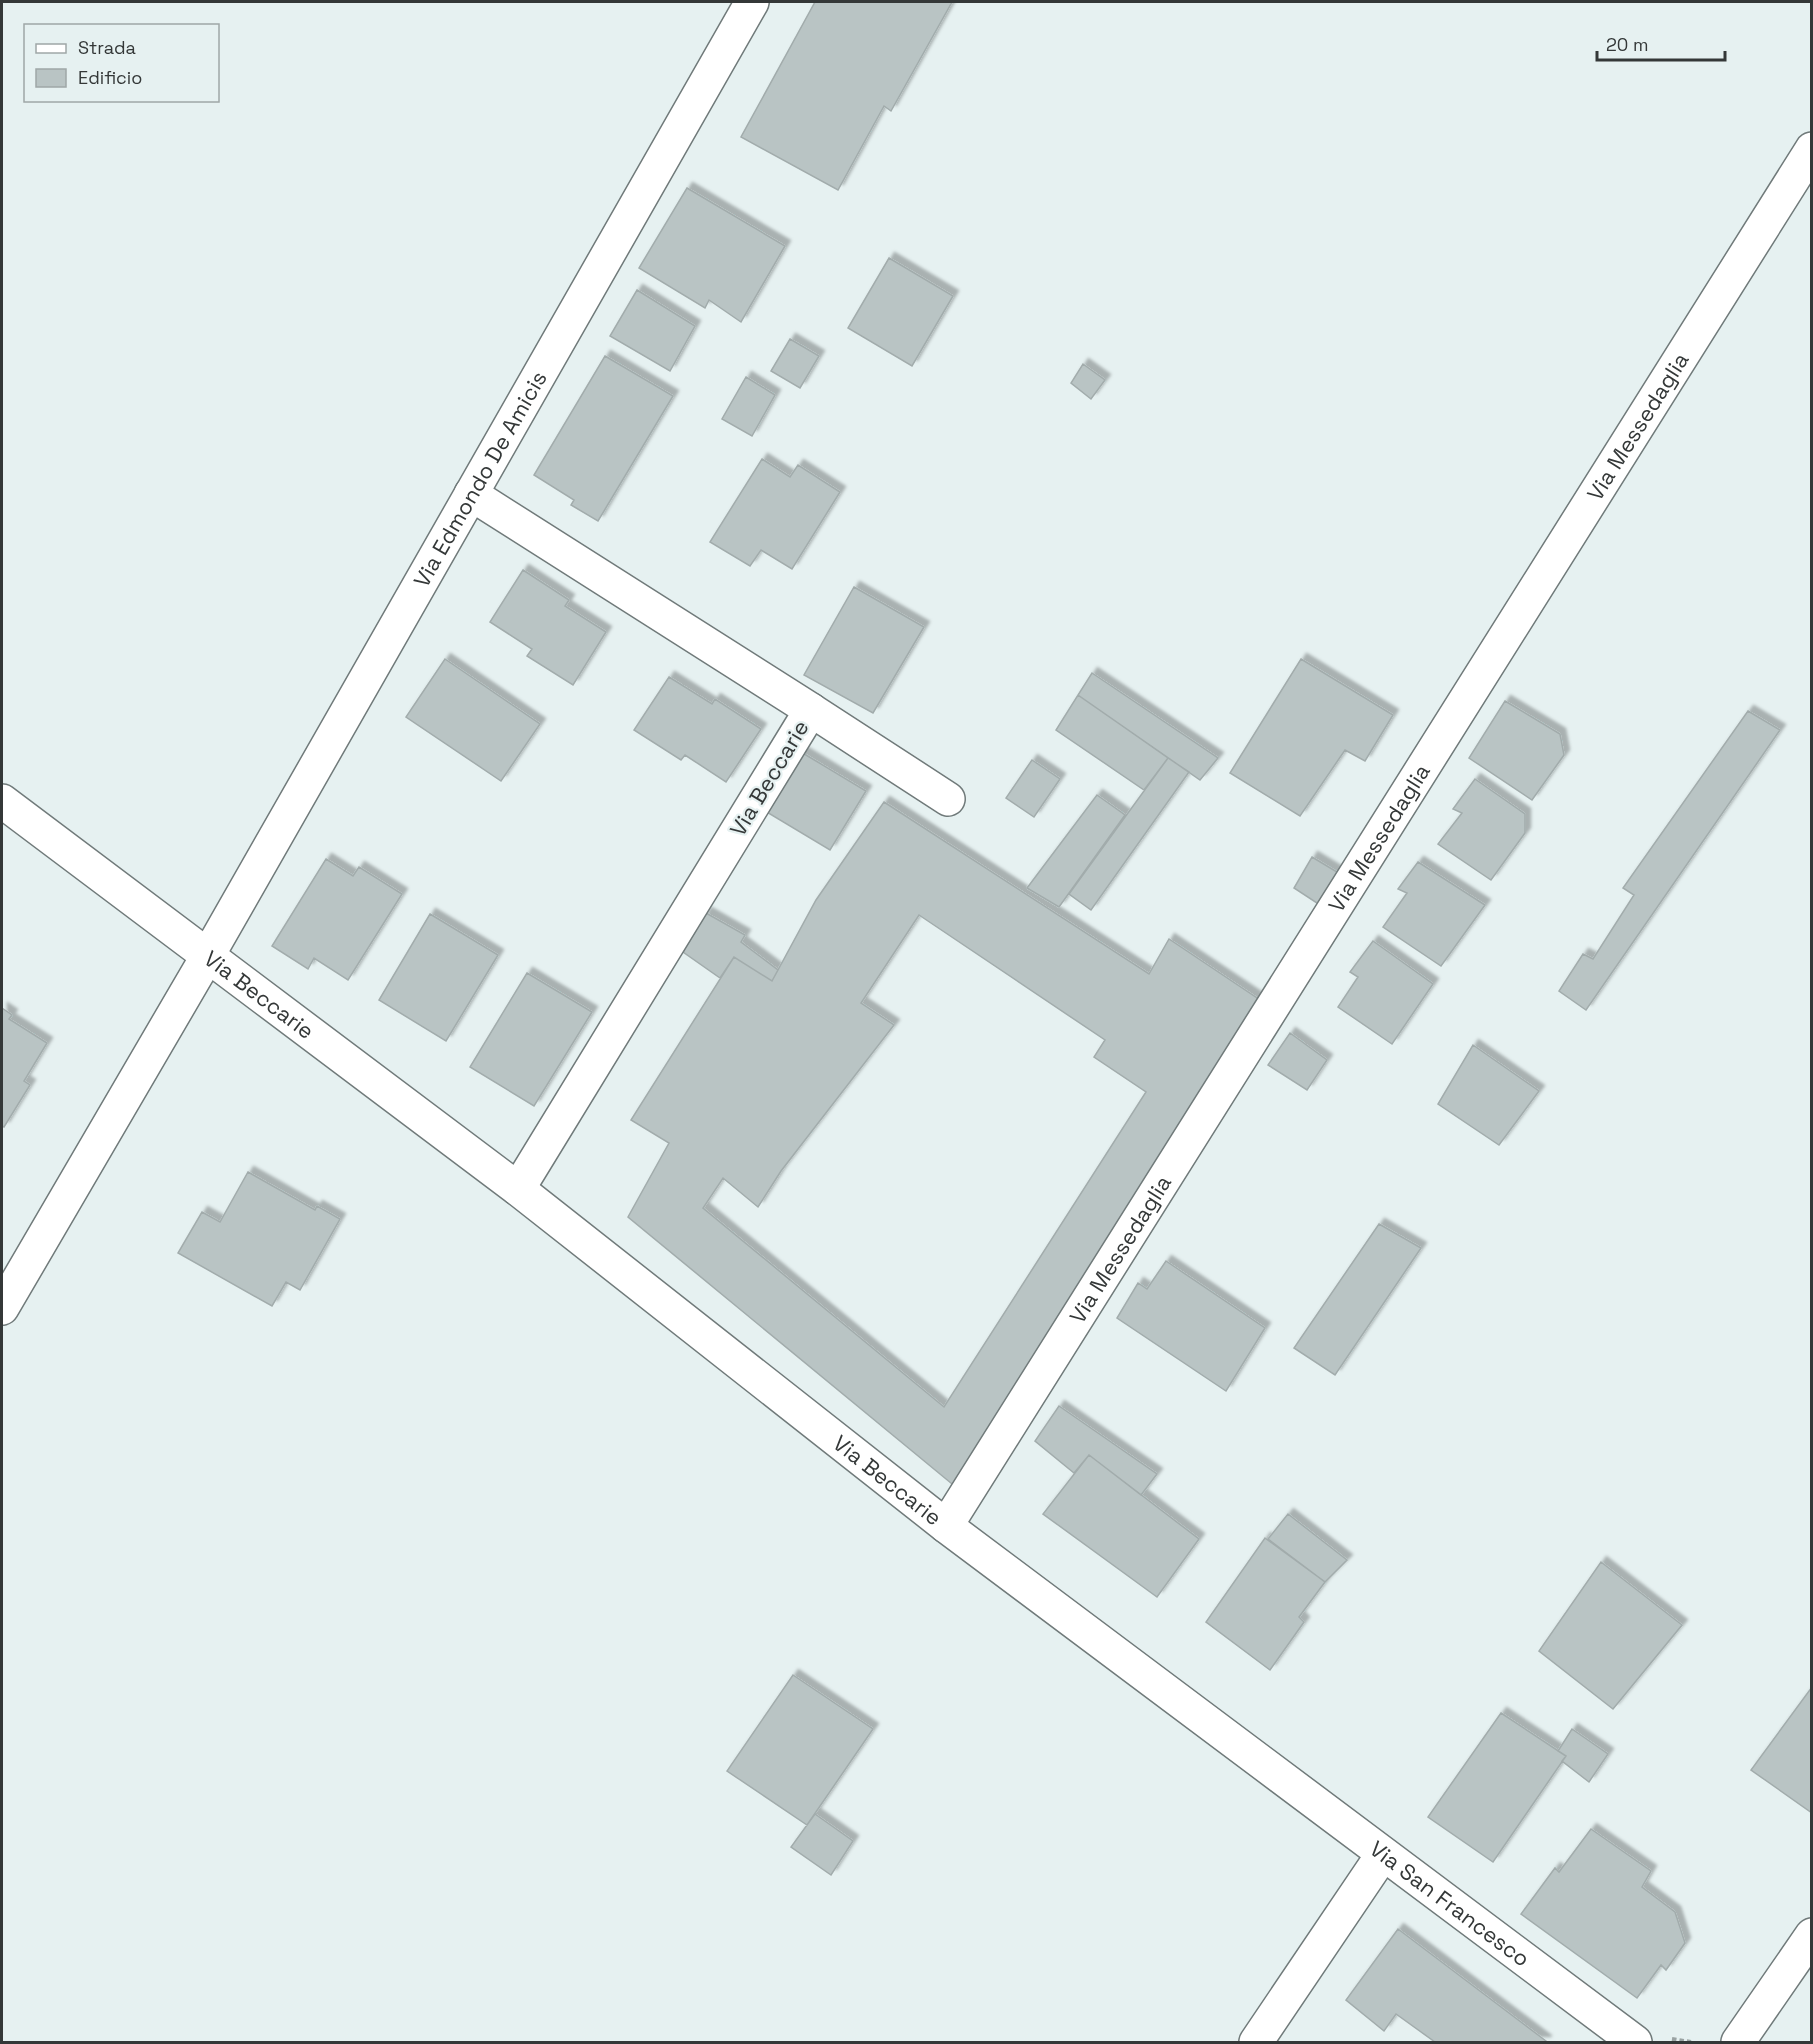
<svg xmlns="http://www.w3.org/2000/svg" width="1813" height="2044" font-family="'Space Grotesk',sans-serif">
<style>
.building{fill:#b9c4c4;stroke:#a2acac;stroke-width:1.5;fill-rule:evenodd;filter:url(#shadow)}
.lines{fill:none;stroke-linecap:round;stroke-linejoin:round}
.minor-casing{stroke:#707a7a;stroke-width:36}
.secondary-casing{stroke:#707a7a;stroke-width:36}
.path{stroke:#9aa3a3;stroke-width:4;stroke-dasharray:4.5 3;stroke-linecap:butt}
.minor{stroke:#fff;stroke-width:33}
.secondary{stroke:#fff;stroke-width:33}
.labels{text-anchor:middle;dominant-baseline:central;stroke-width:4.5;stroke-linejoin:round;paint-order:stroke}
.street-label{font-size:22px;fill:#343838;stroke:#e6f1f1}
</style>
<defs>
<filter id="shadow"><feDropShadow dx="5.5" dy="-5.5" stdDeviation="1.5" flood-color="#0004"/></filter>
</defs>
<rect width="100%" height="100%" fill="#e6f1f1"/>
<path class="building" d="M815,2H952L891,111L884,106L838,190L741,137Z
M687,188L785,246L741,322L709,300L705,308L639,268Z
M889,258L953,296L912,366L848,328Z
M637,290L695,326L670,371L610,336Z
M790,339L819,356L800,388L771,371Z
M605,356L673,396L598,521L571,505L574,500L534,475Z
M1083,364L1105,380L1091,399L1071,383Z
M746,377L775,395L752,436L722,419Z
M762,459L790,477L798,465L840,492L792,569L761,550L750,566L710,542Z
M523,570L569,600L565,606L606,632L573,685L527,656L532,649L490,622Z
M854,587L924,627L873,713L804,675Z
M445,659L540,724L501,781L406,717Z
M1301,659L1393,715L1365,761L1345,750L1300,816L1230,773Z
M1092,673L1218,758L1200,780L1078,695Z
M669,677L712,704L715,699L761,729L726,782L685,755L681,760L634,730Z
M1078,695L1168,758L1144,790L1056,730Z
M1505,701L1560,734L1564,755L1532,800L1469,758Z
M1748,711L1780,730L1586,1010L1559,991L1583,954L1593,959L1634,895L1623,888Z
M801,752L866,791L830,850L765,811Z
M1168,758L1189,772L1091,910L1069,894Z
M1032,760L1060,779L1034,817L1006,798Z
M1475,779L1525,814V833L1491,880L1438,844L1462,813L1453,809Z
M1097,795L1125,815L1059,907L1027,888Z
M884,802L1149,974L1169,939L1266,1004L963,1493L628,1217L669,1143L631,1120L734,957L772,981L816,900ZM919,915L1105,1040L1094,1057L1146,1092L944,1407L703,1208L723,1178L758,1207L781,1171L894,1025L861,1003Z
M1312,857L1347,878L1326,909L1294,888Z
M326,859L353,876L359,867L402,894L348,980L314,958L308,969L272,946Z
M1418,862L1485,905L1441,966L1383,927L1407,893L1398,889Z
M706,913L745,935L741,942L778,970L772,981L734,957L720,978L683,952Z
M430,914L498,955L446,1041L379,1000Z
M1373,941L1433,984L1392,1044L1338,1007L1358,977L1350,972Z
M527,973L592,1012L534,1106L470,1067Z
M2,1008L12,1015L9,1019L47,1043L24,1081L30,1085L4,1127L2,1126Z
M1290,1033L1327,1060L1307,1090L1268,1065Z
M1473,1045L1539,1091L1499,1145L1438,1104Z
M248,1172L315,1210L317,1206L340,1219L300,1290L286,1282L272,1306L178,1253L202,1212L220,1222Z
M1379,1224L1421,1248L1335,1375L1294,1348Z
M1166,1261L1265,1328L1226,1391L1117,1318L1138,1283L1147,1289Z
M1059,1406L1157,1474L1141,1495L1089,1455L1074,1473L1035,1441Z
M1089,1455L1199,1539L1157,1597L1043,1514Z
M1288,1514L1347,1560L1325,1582L1268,1539Z
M1265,1538L1325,1582L1299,1617L1304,1622L1270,1670L1206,1622Z
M1601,1562L1682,1625L1613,1709L1539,1651Z
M793,1675L873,1729L807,1825L727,1771Z
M1812,1687V1813L1751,1770Z
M1501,1713L1566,1756L1493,1862L1428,1817Z
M1572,1729L1608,1754L1589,1782L1562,1761L1566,1756L1558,1751Z
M815,1814L853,1841L831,1875L791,1847Z
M1591,1829L1651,1871L1642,1887L1675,1912L1685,1943L1666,1970L1661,1965L1637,1998L1521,1914L1555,1868L1559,1872Z
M1398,1929L1546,2041L1545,2042H1435L1396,2014L1384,2031L1346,2000Z"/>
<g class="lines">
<defs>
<g id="minor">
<path d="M471,494L811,710L518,1189"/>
<path d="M811,710L948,799"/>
<path id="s1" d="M2,1308L207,957L752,2"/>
<path id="s2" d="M946,1526L1812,149"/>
<path d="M1256,2042L1383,1854"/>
<path d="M1738,2042L1812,1935"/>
</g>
<g id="secondary">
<path id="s3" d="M2,801L518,1189L946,1526L1635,2042"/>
</g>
</defs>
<use href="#minor" class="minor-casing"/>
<use href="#secondary" class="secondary-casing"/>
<path class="path" d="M1672,2039L1691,2042"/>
<use href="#minor" class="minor"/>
<use href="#secondary" class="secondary"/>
</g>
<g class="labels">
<g class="street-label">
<text stroke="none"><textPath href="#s2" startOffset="1299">Via Messedaglia</textPath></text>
<text stroke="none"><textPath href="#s1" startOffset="957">Via Edmondo De Amicis</textPath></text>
<text transform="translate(769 778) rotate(-59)">Via Beccarie</text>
<text stroke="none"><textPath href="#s2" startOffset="813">Via Messedaglia</textPath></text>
<text stroke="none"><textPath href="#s3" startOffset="322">Via Beccarie</textPath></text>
<text stroke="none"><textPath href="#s2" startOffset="327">Via Messedaglia</textPath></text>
<text stroke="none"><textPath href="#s3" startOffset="1116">Via Beccarie</textPath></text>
<text stroke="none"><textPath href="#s3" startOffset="1820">Via San Francesco</textPath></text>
</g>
</g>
<rect width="1813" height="2044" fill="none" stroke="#343838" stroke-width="6"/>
<rect x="24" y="24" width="195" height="78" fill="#e6f1f1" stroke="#9fa7a7" stroke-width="1.5"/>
<rect x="36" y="44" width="30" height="9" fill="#ffffff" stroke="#9fa7a7" stroke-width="1.5"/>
<text x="78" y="54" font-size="18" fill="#343838">Strada</text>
<rect x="36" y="69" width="30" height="18" fill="#b9c4c4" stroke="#9fa7a7" stroke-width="1.5"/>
<text x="78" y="84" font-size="18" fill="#343838">Edificio</text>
<path d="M1597 51v9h128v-9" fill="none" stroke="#343838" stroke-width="3"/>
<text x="1606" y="51" font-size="18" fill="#343838" stroke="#e6f1f1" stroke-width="4.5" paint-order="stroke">20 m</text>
</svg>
